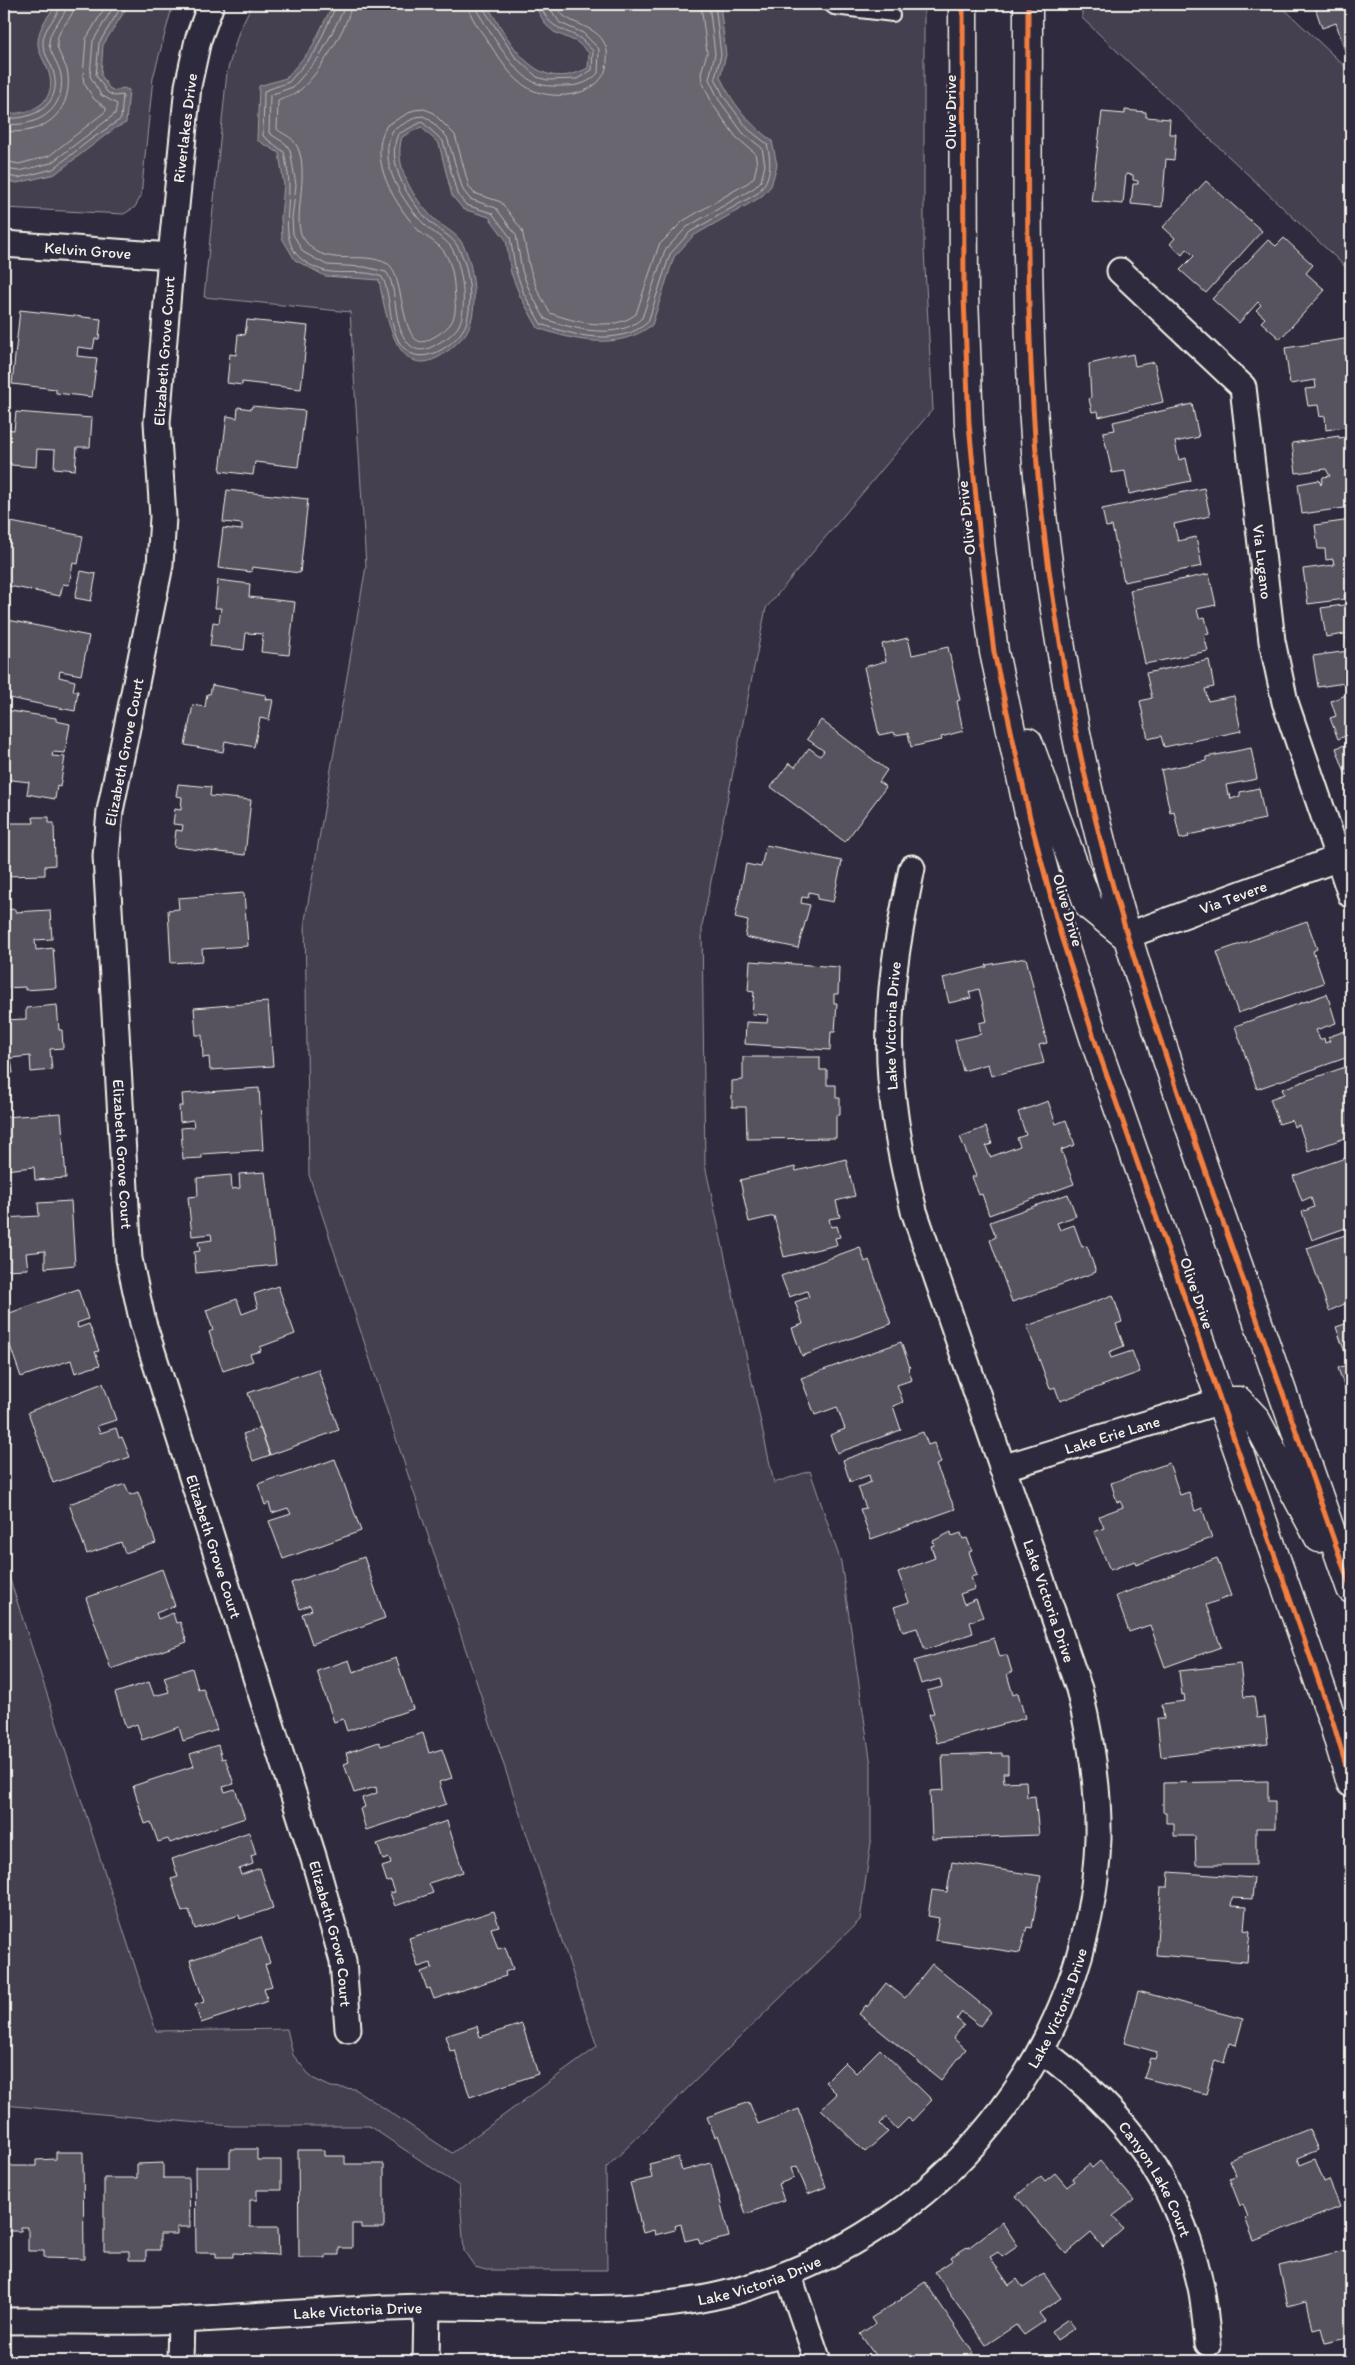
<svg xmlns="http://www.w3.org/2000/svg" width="1355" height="2365" font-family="Itim,sans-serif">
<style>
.green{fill:#454050;stroke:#9c989c}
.water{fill:#6a6670;stroke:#a19ea0}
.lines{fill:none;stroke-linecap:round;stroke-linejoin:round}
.shore{stroke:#bdb9b8;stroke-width:1}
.building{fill:#56525f;stroke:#f4f1e8}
.lane-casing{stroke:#f4f1e8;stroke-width:16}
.street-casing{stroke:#f4f1e8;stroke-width:29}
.secondary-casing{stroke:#f4f1e8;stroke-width:31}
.lane{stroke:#2f2a3d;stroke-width:12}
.street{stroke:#2f2a3d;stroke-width:25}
.secondary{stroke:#2f2a3d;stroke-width:28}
.cycleway-casing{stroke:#2f2a3d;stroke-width:8}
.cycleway{stroke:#f27e40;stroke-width:5}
.labels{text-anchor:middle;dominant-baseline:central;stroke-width:5;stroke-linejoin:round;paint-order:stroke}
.street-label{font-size:16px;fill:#f4f1e8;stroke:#2f2a3d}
</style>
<rect width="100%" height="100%" fill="#2f2a3d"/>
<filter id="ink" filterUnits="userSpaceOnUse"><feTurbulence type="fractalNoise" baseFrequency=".02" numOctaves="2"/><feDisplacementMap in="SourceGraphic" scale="10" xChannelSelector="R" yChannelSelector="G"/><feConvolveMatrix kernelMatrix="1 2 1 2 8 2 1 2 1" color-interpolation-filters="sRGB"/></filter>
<g filter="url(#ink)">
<path class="green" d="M4,4H173L153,78L141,196L135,207L124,214L4,208Z
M252,4H924V250L933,409L766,608L702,926L705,1165L774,1483L810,1471L841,1562L871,1765V1842L860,1920L606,2168L607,2270H486L475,2267L464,2251L459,2186L369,2126H232L4,2105V1561L156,2031L287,2029L293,2055L312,2078L331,2087L355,2089L452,2153L597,2047L309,1175L305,920L366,566L350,312L204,297L227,72L239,31Z
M1082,4H1279L1351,72V272L1082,18Z"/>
<path class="water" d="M57,4H129L103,45L101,75L109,88L115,91L123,88L129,90L126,123L115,128L55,174L17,183L4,180V113C28,116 58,104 49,73C46,63 37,52 38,41C39,26 49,15 57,4Z
M333,4H486C511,42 534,96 588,68L589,53L577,42L554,32L546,25L536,8V4H720L726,55L720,77C733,104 748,123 772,141L777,165L771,186L761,197L693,236L674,257L652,325C618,351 575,341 538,328L520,296L511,273L506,240L489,217L463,209L452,196L439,144L421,127L402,137C393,165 413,198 433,218C441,226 453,231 460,240C475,260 481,318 463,337C403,400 388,330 379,280L325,276L295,260L282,238L281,217L284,185L279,153L257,140L259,86L286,78L311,49Z"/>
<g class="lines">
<path class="shore" d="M337,4L315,52L289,82L264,91L263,136L284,152C286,163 289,175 289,186C289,223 276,256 325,271C342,275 364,269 382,277C392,293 387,336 407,351C425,365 455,345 464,328C467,324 468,315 469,310C472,292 467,259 456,244C450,235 437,229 430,222C409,201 385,163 398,134L422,122L443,141L457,194L466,205L492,213L510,237L516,272L524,294L541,324C573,336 620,347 648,322L670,254L690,232L758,193C771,178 772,164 767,144L748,129L724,97L715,78L721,55L715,4
M344,4L343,11L320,56L293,87L270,95L269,133L286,144L290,150L296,185L292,218L293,234L303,252L327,265L365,267L386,272C399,287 391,330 411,346C422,355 433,346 442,341C448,338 456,331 459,325C468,308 462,263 451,247C445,238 432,233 425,225C403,203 376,161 393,130L416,117L423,116L429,119L447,137L463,190L470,199L496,208L516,235L522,271L530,292L545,319C573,329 618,341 642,318L665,250L687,227L754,188L761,181L765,165L762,148L743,133L719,100L709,79L715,54L709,4
M351,4C351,24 314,82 296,93C291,97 283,98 278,101L277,129C282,134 291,136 295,143C312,167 292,218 302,236C323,272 359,248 388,264C405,274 400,358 430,339C438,335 446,330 451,323C455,317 456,307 455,301C454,284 454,268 445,253C440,244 427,238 419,231C396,206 366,159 387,125L414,110L424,109L432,112L455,135L469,187L474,193L501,202L522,230L530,269L537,289L550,313C574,322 614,332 636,314L659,245L683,221L749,182L754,177L757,164L755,153L736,137L713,105L702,81L701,73L707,53L701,4
M468,4C469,17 480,29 487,40C499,58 511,79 530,89C555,102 605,96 607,62C607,57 608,52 606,47C599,27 577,26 564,16C560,13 558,8 556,4
M476,4L477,11C490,31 513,74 536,83C546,87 556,86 567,86C578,86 591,82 598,73L599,49L583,33L560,23L547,4
M482,4L483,8L515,57L537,77L547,80L577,79L592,70L593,51C588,46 583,40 578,37C561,28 546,27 541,4
M4,118C31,121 62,106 54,74C52,63 42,53 43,41C44,26 59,17 61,4
M4,124C36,128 66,111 61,75C59,63 49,53 49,42C50,26 66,18 67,4
M4,131C41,136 72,115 68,75C67,64 56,52 57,42C58,27 74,19 75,4
M4,161L19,164L49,156L106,111V108L94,99L84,83L83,76L86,39L107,4
M4,169L19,171L51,163L115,114L117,104L101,95L90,76L93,41L115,4
M4,175L18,178L53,169L90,140L121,119L123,95L114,96L107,92L96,75L99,43L123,4"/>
</g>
<path class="building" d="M1314,4H1351V52L1346,54L1336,23L1322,28Z
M1125,110L1146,112V117L1170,119L1169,134H1176L1174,160L1166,159L1162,207L1131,204L1133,184H1138V181L1133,180V175L1126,174L1123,204L1091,201L1102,112L1125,114Z
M1206,181L1262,231L1206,293L1180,270L1194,256L1187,249L1182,255L1170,244L1175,238L1163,227Z
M1284,238L1313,265L1306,273L1325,290L1280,339L1261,322L1265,318L1256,310L1261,305L1258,302L1239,323L1212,299L1268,240L1276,246Z
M20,310L101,319L99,339H95L93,349L78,347L77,356L97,358L92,397L56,393V389L12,384Z
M247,320L308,326L301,389L242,382V385L227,383L230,354L236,355L238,334L245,335Z
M1351,338V426L1326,430L1325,416L1320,417L1318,405L1308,406L1305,389L1316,388L1315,380L1290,384L1285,348Z
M1133,354L1135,366L1154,362L1163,402L1099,417L1098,411L1092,412L1089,399L1091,397L1089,364Z
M1192,404L1199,437L1175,442L1179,460L1186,458L1191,481L1129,494L1125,471L1112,473L1103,432L1115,430L1113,422Z
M252,406L305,411L298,467L255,462L253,475L220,471L227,416L237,418L238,407L251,409Z
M16,412L92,418L90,447H77L75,470L54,468L55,450L37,449L36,467L11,465V463L4,462V429L14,430Z
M1339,436V438L1351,436V507L1302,514L1298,484L1319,480L1321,485L1323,477L1330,476L1326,469L1296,473L1292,443Z
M1204,488L1210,516L1174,524L1178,541L1196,537L1202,566L1124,582L1112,526L1106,527L1102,509Z
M227,490L308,499L300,573L252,567L251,572L218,568L223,528L242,530V524L223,522Z
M1351,520V594L1344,595L1345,599L1308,604L1303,569L1334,565L1333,559L1326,560L1325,549H1318L1315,525Z
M11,522L83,536L78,564L73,563L69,585L63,584L60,596L4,585V557Z
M81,571L96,574L91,601L75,598Z
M1209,574L1216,605L1197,609L1199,618L1205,617L1209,634L1204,635L1208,651L1145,664L1130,590Z
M218,580L250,584L249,597L295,602L289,655L261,652L263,634L246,633L244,650L210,646L213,622L219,623L221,608H215Z
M1351,604V633L1326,637L1321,608Z
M8,620L89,636L81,675L60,671L59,677L75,681L73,691H78L75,711L4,697V640Z
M1346,637H1351V682L1318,687L1313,656L1348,651Z
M908,638L912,655L948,647L960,700L957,701L963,731L941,737L942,740L911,747L908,733L895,735L894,732L879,735L864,667L886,661L882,644Z
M1209,660L1214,687L1205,689L1208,701L1234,696L1241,731L1164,747L1161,736L1148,739L1140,701L1152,698L1146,673Z
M212,685L266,695L265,699L273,700L269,720L260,718L254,747L225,741L223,752L185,745L193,705L205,707L207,694H210Z
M1351,693V773L1346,775L1336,748L1351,743L1348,735L1338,739L1330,718L1336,716L1331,701Z
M4,710L56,718V721L70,724L65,753L53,752L52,756L65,757L60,787L57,786L55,799L27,794L29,782L4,779Z
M821,720L887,770L879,782L886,787L845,842L771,787L789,763L795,767L809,748L820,756L824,751L807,739Z
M1251,748L1257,779L1226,785L1228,795L1230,794L1231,799L1240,796V792L1259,788L1265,819L1188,835L1189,837L1180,839L1174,811L1170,812L1161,770L1206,761V757Z
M178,784L211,787L210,796L251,800L245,855L174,847L176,830L182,831L183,825L173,824L175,809L181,810L182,797L176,796Z
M33,817H49V823H54L55,865L45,866V875L4,876V823H34Z
M766,845L842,861L833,902L817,899L818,894L809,892L808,898L802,897L801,903L810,905L798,948L745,937L748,921L735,918L746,864L761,867Z
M244,893L248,946L202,949L203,961L171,963L168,910L179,909L178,898Z
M15,909V912L50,910L52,939L35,940L36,950L53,948L56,988L25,990V987L4,988V910Z
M1307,921L1317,949L1313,951L1324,983L1238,1013L1217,952Z
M1026,958L1047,1043L1039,1045L1044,1063L991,1076L988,1064L963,1071L955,1040L981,1034L979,1023L987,1021L979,989L969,992L971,998L949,1003L943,978L987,967L986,965Z
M750,961L839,967L838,994H834V1003H837L835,1032H831L830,1050L745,1044L746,1022L767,1023L768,1015L752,1014L754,992L748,991Z
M1327,994L1336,1023L1316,1030L1320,1040L1324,1038L1325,1043L1330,1041L1328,1037L1351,1029V1056L1257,1089L1235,1026Z
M268,1002L273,1066L210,1070L209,1057L203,1058L202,1035H196L194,1008Z
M57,1005L59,1030H62L63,1048L50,1049L52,1070L31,1072L30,1056L11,1058L13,1073L4,1074V1020L26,1019V1008Z
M743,1057H820V1070H827V1085H836V1098H840V1115H836V1138L747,1139L746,1107H732V1081L743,1080Z
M1351,1065V1136L1308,1151L1299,1125L1294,1127L1292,1120L1279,1124L1270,1099L1284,1094L1282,1089Z
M259,1088L263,1150L202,1154V1158L183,1159L181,1128L194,1127L193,1120L180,1122L179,1106H183L182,1094Z
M1048,1101L1056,1124L1066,1120L1075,1145L1061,1150L1074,1184L989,1215L982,1194L979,1195L972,1177L976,1176L960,1137L986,1127L992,1144L986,1146L990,1157L1020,1146L1017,1138L1026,1135L1018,1112Z
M61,1113L66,1178L35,1180L34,1167L4,1170V1117Z
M1351,1156V1226L1312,1240L1302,1212L1314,1207L1311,1197L1302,1201L1293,1176Z
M846,1159L855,1196L836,1201L840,1217L829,1219L831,1227L837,1226L840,1237L835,1238L837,1245L784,1257L774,1216L749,1222L740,1180L795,1167L796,1171Z
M265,1172L276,1265L196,1273L194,1252L200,1251L198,1242L212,1240L211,1234L192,1236L188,1197L198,1196L197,1178L231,1175L232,1189L240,1188L239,1174Z
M1068,1194L1076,1216L1057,1223L1060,1230L1074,1225L1082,1247L1087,1246L1096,1272L1012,1302L990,1240L996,1237L990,1222Z
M71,1201L75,1265L45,1268V1251L26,1253L28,1269L4,1270V1218L39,1216L38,1203Z
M1351,1233V1301L1329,1311L1307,1248Z
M860,1247L865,1262L869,1260L891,1324L802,1356L792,1328L803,1324L795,1302L809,1297L807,1291L789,1297L781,1276Z
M278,1286L295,1334L260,1347L261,1351L250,1354L253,1361L223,1371L209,1332L213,1330L206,1310L237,1299L242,1314L258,1308L254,1294Z
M78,1289L88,1319L77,1323L78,1328L89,1324L99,1351L95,1352L100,1365L75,1373L71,1360L21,1377L8,1340L4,1341V1315Z
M1113,1295L1122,1322L1116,1324L1124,1346L1109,1352L1111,1358L1132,1351L1140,1372L1060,1401L1055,1387L1050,1389L1027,1326Z
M1351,1322V1390L1346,1392L1338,1368L1349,1364L1336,1327Z
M901,1342L910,1368H908L912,1380L897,1385L903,1402L893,1406L901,1430L837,1453L830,1435L845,1429L837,1407L815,1415L801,1378Z
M318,1369L339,1430L270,1455L248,1393Z
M103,1383L116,1420L97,1426L100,1433L116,1428L119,1438L122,1437L130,1457L53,1483L28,1412Z
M260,1428L270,1455L253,1461L243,1434Z
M923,1432L928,1445L934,1443L941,1463L936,1465L955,1509L871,1539L860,1509L866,1508L858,1487L871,1482L869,1475L850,1482L843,1460Z
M335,1459L361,1531L283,1559L269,1521L291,1514L288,1508L272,1513L269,1503L265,1505L258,1484L280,1476L281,1478Z
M1169,1463L1180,1495L1189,1492L1195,1511L1202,1508L1212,1538L1136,1565L1135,1561L1110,1570L1094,1532L1104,1528L1099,1516L1123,1507L1120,1501L1117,1502L1111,1483Z
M125,1484L130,1495L138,1492L156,1543L125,1553L121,1542L87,1554L69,1504Z
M951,1532L952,1536L961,1533L963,1539L967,1538L972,1551L969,1552L977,1575L971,1577L975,1589L960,1594L964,1604L976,1599L983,1617L970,1622L973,1633L925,1650L917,1628L903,1632L894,1607L909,1602L898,1572L935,1558L931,1546L934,1545L933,1541Z
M364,1557L385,1618L312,1644L302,1614L312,1610L310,1605L300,1609L291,1583Z
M1217,1558L1231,1596L1206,1605L1221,1647L1165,1667L1150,1625L1129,1632L1116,1596Z
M162,1569L175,1606L156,1613L158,1619L173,1613L176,1623L180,1622L187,1642L111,1669L86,1598Z
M994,1638L1000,1657L1007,1655L1012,1672L1007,1674L1013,1695L1018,1693L1025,1718L937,1743L929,1714L934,1713L927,1691L942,1687L940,1679L921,1684L914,1661Z
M396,1658L413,1709L347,1731L343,1719L334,1722L317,1671L349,1660L353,1672Z
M1240,1664L1244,1697L1254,1696L1257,1718L1265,1717L1268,1744L1161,1757L1157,1719H1164L1162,1704L1185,1701L1184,1694L1182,1695L1179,1671Z
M192,1668L198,1689L203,1688L217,1730L183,1741L179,1727L142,1740L137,1724L126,1728L115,1693L149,1682L154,1696L169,1692L164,1677Z
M423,1733L429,1753L442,1749L452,1778L439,1782L446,1804L366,1830L360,1809L365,1807L362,1798L377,1793L376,1787L354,1793L344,1764L349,1762L346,1753L379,1742L381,1746Z
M218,1745L222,1759L225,1758L234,1784L223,1787L225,1792L235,1789L245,1818L170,1843L168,1839L158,1842L151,1822L145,1824L133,1786L194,1766L190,1754Z
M1002,1753V1756H1008V1773H1003L1004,1782L1026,1781L1027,1797L1035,1796L1039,1835L932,1839L930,1791L944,1790L942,1755Z
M1268,1781V1801H1275V1828H1256V1865H1196L1195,1836H1174V1823H1166V1812H1163V1783Z
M447,1821L463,1872L429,1883L433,1893L395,1906L390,1893L395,1892L391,1881L387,1882L382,1867L391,1864L389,1858L383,1860L377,1844Z
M249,1832L256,1854L251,1856L253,1864L239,1869L241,1875L260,1868L273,1908L240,1919L239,1915L195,1929L189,1910L182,1912L171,1879L178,1877L172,1859Z
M952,1862L1041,1876L1032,1928L1027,1927L1020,1953L935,1940L939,1918L928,1916L932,1890L947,1892Z
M1169,1872L1254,1878L1252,1899L1232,1898L1231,1906L1246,1907L1244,1930L1250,1931L1247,1962L1156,1955L1161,1887H1168Z
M494,1911L499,1926L491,1928L498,1949L505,1947L513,1969L505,1972L506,1976L434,1999L430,1988L427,1989L421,1972L432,1968L431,1963L418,1967L409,1938Z
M261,1937L270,1963L265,1965L272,1986L264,1988L268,2001L201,2023L195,2005L204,2002L190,1960Z
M932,1964L991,2012L980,2026L962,2012L957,2019L964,2025L953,2038L966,2049L941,2080L859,2014L866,2005L867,2007L886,1983L905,1998Z
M1138,1991L1243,2019L1236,2045L1229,2043L1224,2063L1215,2060L1206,2094L1144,2078L1150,2058L1155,2059L1157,2052L1124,2043Z
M522,2024L538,2074L470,2097L455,2050L450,2051L445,2036L477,2026L480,2037Z
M880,2049L932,2100L912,2121L908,2118L897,2129L886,2117L880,2124L888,2132L865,2152L821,2109L837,2094L825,2082L845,2062L856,2073Z
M749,2102L758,2124L799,2109L826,2187L808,2194L797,2166L791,2168L794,2178L778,2184L784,2200L746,2214L718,2135L715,2137L707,2117Z
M1309,2129L1318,2150L1298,2158L1300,2165L1315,2159L1324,2182L1329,2180L1340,2207L1254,2241L1245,2218L1248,2217L1243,2204L1240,2206L1229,2178L1236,2176L1229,2160Z
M230,2149H257V2160H281V2190H257V2200H250V2227H278L279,2255L233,2253V2257H216V2253H196L195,2167H230Z
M298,2150H324V2156H345V2164H384V2228H361V2224H352V2248H339V2255H326V2258H299Z
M56,2152H83L84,2259L44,2258V2251H28V2227H21V2231H4V2166H36V2160L56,2159Z
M678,2157L682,2171L711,2163L729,2237L700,2244L698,2238L685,2241L681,2224L674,2226L675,2230L655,2235L654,2230L643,2233L630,2183L652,2178L649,2164Z
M1100,2161L1134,2200L1113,2216L1123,2229L1103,2247L1091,2233L1066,2254L1016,2196L1041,2176L1045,2181L1055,2173L1067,2187L1074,2181L1072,2178L1089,2164L1092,2168Z
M163,2163V2178H189L190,2227H177V2234H160V2250H146V2260H129V2251H104V2178H137V2164Z
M1002,2222L1018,2246L1002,2257L998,2252L990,2257L1009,2285L1017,2279L1023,2288L1044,2274L1061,2298L1039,2313L1045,2321L1024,2335L1016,2325L986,2345L935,2272L953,2260L951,2257L967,2247L968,2248Z
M1351,2249V2337L1325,2343L1321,2328L1313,2330L1307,2301L1288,2306L1279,2266Z
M925,2282L976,2357L970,2361H879L860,2334L875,2324L871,2318L902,2299L901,2298Z
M1068,2319L1075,2328L1057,2340L1051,2331Z
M1117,2355V2361H1056V2356Z
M726,2356V2358L732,2357L733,2361H694Z"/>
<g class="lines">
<defs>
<path id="lane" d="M829,4L834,8L893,15"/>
<g id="street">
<path id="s1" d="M211,4L198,40L188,86L171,256L157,422L163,517L160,565L110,811L106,856L129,1259L143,1323L314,1859L343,1961L348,2029"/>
<path id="s2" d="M4,244L171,256"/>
<path id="s3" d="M1120,271L1243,387L1272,641L1285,702L1351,895"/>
<path id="s4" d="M1126,936L1339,858"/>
<path id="s5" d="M1002,1468L1221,1401"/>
<path id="s6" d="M1041,2050C1126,2112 1176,2178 1200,2283C1205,2302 1205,2323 1208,2343"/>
<path d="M788,2274L818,2361"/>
<path id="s7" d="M4,2321C64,2320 125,2323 185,2320C266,2316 346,2308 427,2307C526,2306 640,2318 736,2291C941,2234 1091,2053 1098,1838C1099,1787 1091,1738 1079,1689L914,1211C899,1149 887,1087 890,1023C891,971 902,919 912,868"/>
<path d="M180,2361L181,2320"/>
<path d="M426,2361L427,2307"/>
</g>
<path id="secondary" d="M963,4L964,297L969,424L981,550L994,652L1030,818L1061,936L1099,1053L1333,1722L1351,1783
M1028,4C1028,143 1025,283 1034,422C1039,512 1053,602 1068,690C1097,858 1152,1019 1208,1179C1256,1316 1303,1452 1351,1589
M1028,742L1089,906L1126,936
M1221,1401H1239L1255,1418L1319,1538"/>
</defs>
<use href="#lane" class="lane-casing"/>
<use href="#street" class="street-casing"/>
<use href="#secondary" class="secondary-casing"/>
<use href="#lane" class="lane"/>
<use href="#street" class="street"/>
<use href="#secondary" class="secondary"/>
<defs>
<path id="cycleway" d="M963,4L964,297L969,424L981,550L994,652L1030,818L1061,936L1099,1053L1333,1722L1351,1783
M1028,4C1028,143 1025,283 1034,422C1039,512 1053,602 1068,690C1097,858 1152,1019 1208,1179C1256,1316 1303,1452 1351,1589"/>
</defs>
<use href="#cycleway" class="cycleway-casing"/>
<use href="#cycleway" class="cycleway"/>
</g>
</g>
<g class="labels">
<g class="street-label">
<text transform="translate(950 112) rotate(-90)">Olive Drive</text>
<text transform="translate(185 128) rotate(-83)">Riverlakes Drive</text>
<text stroke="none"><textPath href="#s2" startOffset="84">Kelvin Grove</textPath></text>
<text transform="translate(164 351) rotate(-86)">Elizabeth Grove Court</text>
<text transform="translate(966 518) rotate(-96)">Olive Drive</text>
<text stroke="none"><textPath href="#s3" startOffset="345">Via Lugano</textPath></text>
<text transform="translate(124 752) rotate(-79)">Elizabeth Grove Court</text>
<text stroke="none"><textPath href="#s4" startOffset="114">Via Tevere</textPath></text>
<text transform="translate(1068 910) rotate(74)">Olive Drive</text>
<text stroke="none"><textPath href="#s7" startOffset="2198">Lake Victoria Drive</textPath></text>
<text stroke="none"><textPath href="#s1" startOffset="1161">Elizabeth Grove Court</textPath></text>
<text transform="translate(1197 1293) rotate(71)">Olive Drive</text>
<text stroke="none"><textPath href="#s5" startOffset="115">Lake Erie Lane</textPath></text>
<text stroke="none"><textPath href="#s1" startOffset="1566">Elizabeth Grove Court</textPath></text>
<text transform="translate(1049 1601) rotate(71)">Lake Victoria Drive</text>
<text stroke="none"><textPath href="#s1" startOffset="1971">Elizabeth Grove Court</textPath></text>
<text stroke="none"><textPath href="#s7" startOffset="1178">Lake Victoria Drive</textPath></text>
<text stroke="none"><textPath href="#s6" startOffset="175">Canyon Lake Court</textPath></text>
<text stroke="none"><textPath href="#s7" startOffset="759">Lake Victoria Drive</textPath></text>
<text stroke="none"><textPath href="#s7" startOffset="354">Lake Victoria Drive</textPath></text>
</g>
</g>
<rect width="1355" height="2365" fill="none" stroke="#2f2a3d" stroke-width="20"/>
<rect x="10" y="10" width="1335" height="2345" fill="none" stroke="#f4f1e8" stroke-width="2" filter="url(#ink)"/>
</svg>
